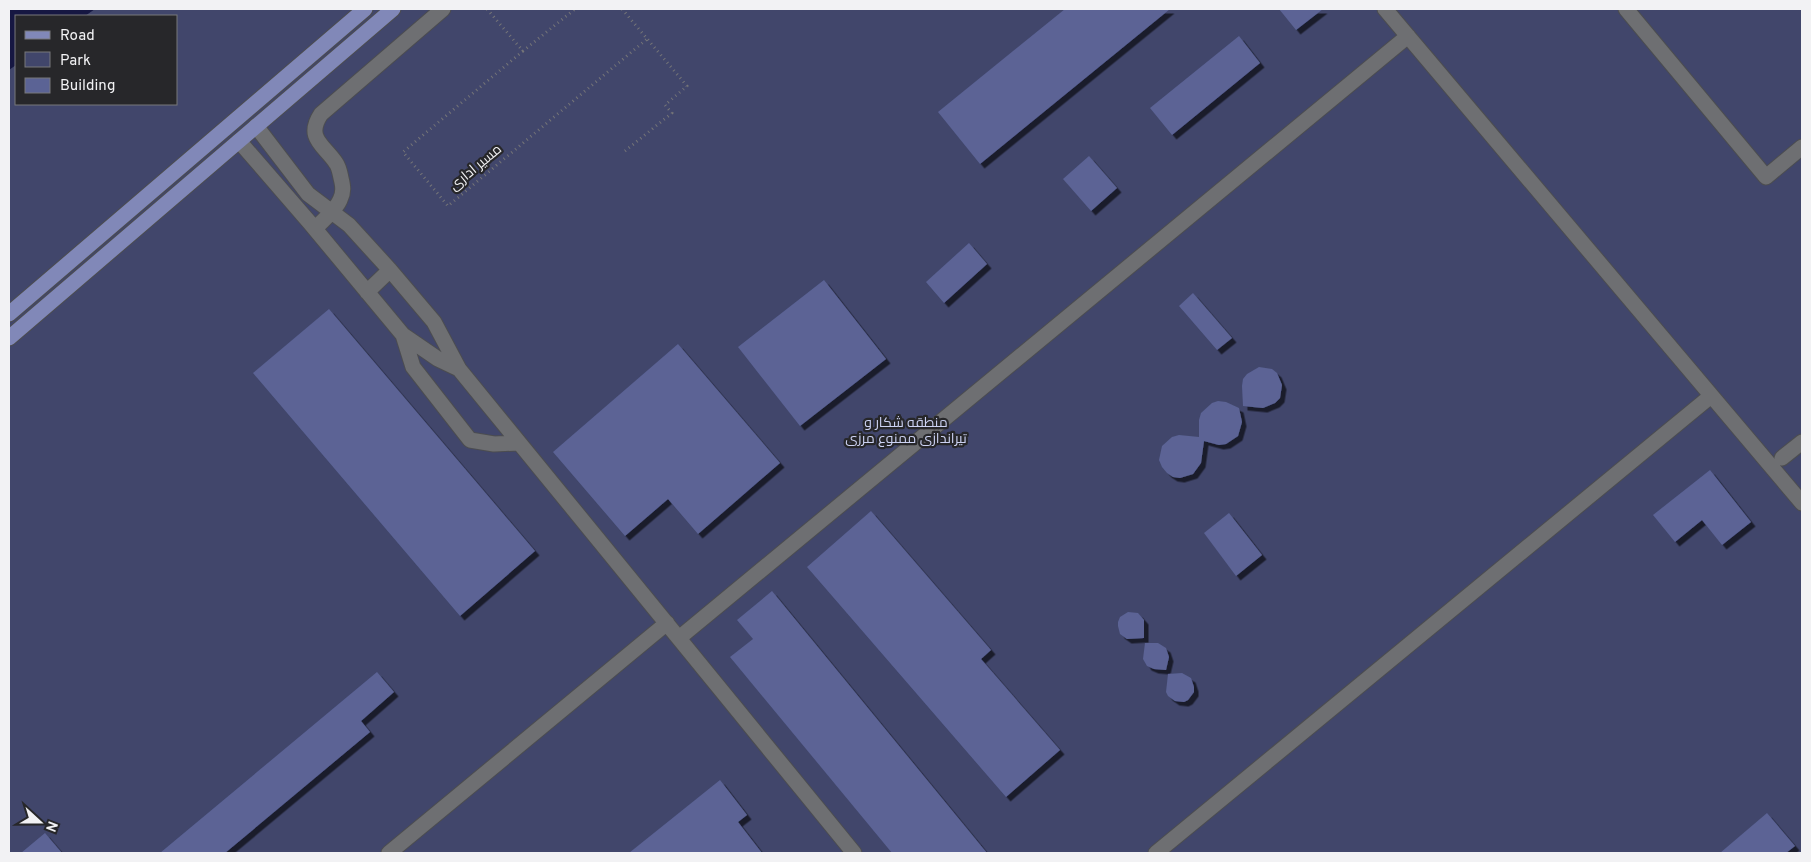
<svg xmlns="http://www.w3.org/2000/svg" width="1811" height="862" font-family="Overpass,Cairo,sans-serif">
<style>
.green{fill:#41466b;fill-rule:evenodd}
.water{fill:#161742}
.building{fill:#5b6395;filter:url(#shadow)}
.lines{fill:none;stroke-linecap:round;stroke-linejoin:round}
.minor-casing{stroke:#4c4d50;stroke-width:17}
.major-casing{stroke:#4c4d50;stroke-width:17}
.path{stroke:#757578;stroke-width:3;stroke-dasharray:1 4;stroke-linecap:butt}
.minor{stroke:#6e6f72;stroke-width:15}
.major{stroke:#8188b8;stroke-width:15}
.labels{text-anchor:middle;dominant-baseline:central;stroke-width:4.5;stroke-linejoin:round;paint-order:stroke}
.street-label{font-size:14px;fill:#f2f2f4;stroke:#27272a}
.park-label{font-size:14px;fill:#ccd2f2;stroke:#27272a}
</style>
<defs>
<filter id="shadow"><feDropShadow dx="4.5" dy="4.5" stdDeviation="0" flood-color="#0009"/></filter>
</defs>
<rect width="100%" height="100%" fill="#303134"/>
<path class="green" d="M9,9H1802V853H9ZM16,16H176V104H16Z"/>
<path class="water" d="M9,9H95L85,16H16V65L9,70Z"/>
<path class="building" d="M1065,9H1170L980,164L938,112Z
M1279,9H1323L1296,30Z
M1239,36L1260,63L1172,135L1150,108Z
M1089,156L1117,188L1091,211L1063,179Z
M969,243L987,264L944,303L926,282Z
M824,280L886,359L800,426L738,347Z
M1193,293L1232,338L1217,350L1179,306Z
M329,309L535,551L460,616L253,373Z
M678,344L780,463L698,534L668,499L625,536L553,452Z
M1259,367L1272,369L1277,373L1282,385L1280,398L1275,403L1263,408L1243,406L1242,386L1243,379L1247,374Z
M1218,401L1226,402L1239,408L1242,422L1238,436L1226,444L1219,445L1204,441L1201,463L1193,474L1180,478L1173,477L1167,473L1162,467L1159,460L1162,446L1172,437L1179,435L1199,437V420L1201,413L1212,403Z
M1710,470L1751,522L1722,545L1702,520L1675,542L1653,515Z
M871,511L991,650L981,659L1060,750L1006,797L807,567Z
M1229,513L1262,555L1236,576L1204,533Z
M772,591L987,853H892L730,657L753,639L737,620Z
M1128,612L1138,613L1144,620V638L1127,639L1120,634L1118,626V622L1120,617Z
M1145,643H1158L1166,648L1169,657L1166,670L1154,669L1147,666L1143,659Z
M377,672L394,692L361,721L370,732L225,853H160Z
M1182,673L1191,678L1194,687V692L1188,700L1184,702L1175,701L1168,696L1166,692L1168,674Z
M720,780L747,815L738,822L762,853H629Z
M1767,813L1795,846L1786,853H1720Z
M45,833L62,853H21Z"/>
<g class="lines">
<defs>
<path id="minor" d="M1385,9L1802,503
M1626,9L1766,177L1802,147
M256,126L308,194L349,225L390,270L434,322L459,369L854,853
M239,141L310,223L403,335L438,359L459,369
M315,229C323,220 336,210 340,200C344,192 343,186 341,178C340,173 339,167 336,163C324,145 305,138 321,114L443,9
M367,292L390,270
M403,335L413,367L470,440L494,444L519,443
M1782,458L1802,442
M679,638L1408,36
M389,853L667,623
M1156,853L1711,396"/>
<path id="major" d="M9,314L365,9
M9,338L393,9"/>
</defs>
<use href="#minor" class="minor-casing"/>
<use href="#major" class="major-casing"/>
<path class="path" d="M487,9L523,51L575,9
M622,9L687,86L665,105L672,113L625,151
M523,51L403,152L448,206L647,39"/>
<use href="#minor" class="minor"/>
<use href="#major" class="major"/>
</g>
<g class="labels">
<g class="street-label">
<text transform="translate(476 168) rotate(-40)">مسیر اداری</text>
</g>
<g class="park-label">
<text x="906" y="423">منطقه شکار و<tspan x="906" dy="16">تیراندازی ممنوع مرزی</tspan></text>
</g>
</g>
<rect width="1811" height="862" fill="none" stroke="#f2f2f4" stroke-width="20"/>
<rect x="15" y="15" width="162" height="90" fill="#27272a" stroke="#78787b"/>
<rect x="25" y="31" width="25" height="8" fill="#8188b8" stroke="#78787b"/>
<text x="60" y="40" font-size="15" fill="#f2f2f4">Road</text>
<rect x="25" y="52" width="25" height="15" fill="#41466b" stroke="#78787b"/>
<text x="60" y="65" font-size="15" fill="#f2f2f4">Park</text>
<rect x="25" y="78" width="25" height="15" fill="#5b6395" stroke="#78787b"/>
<text x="60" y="90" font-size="15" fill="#f2f2f4">Building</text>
<g transform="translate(40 822) rotate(111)" stroke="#27272a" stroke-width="4" paint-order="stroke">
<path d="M0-4L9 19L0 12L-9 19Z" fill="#f2f2f4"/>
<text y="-8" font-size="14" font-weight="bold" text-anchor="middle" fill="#f2f2f4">N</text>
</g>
</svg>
